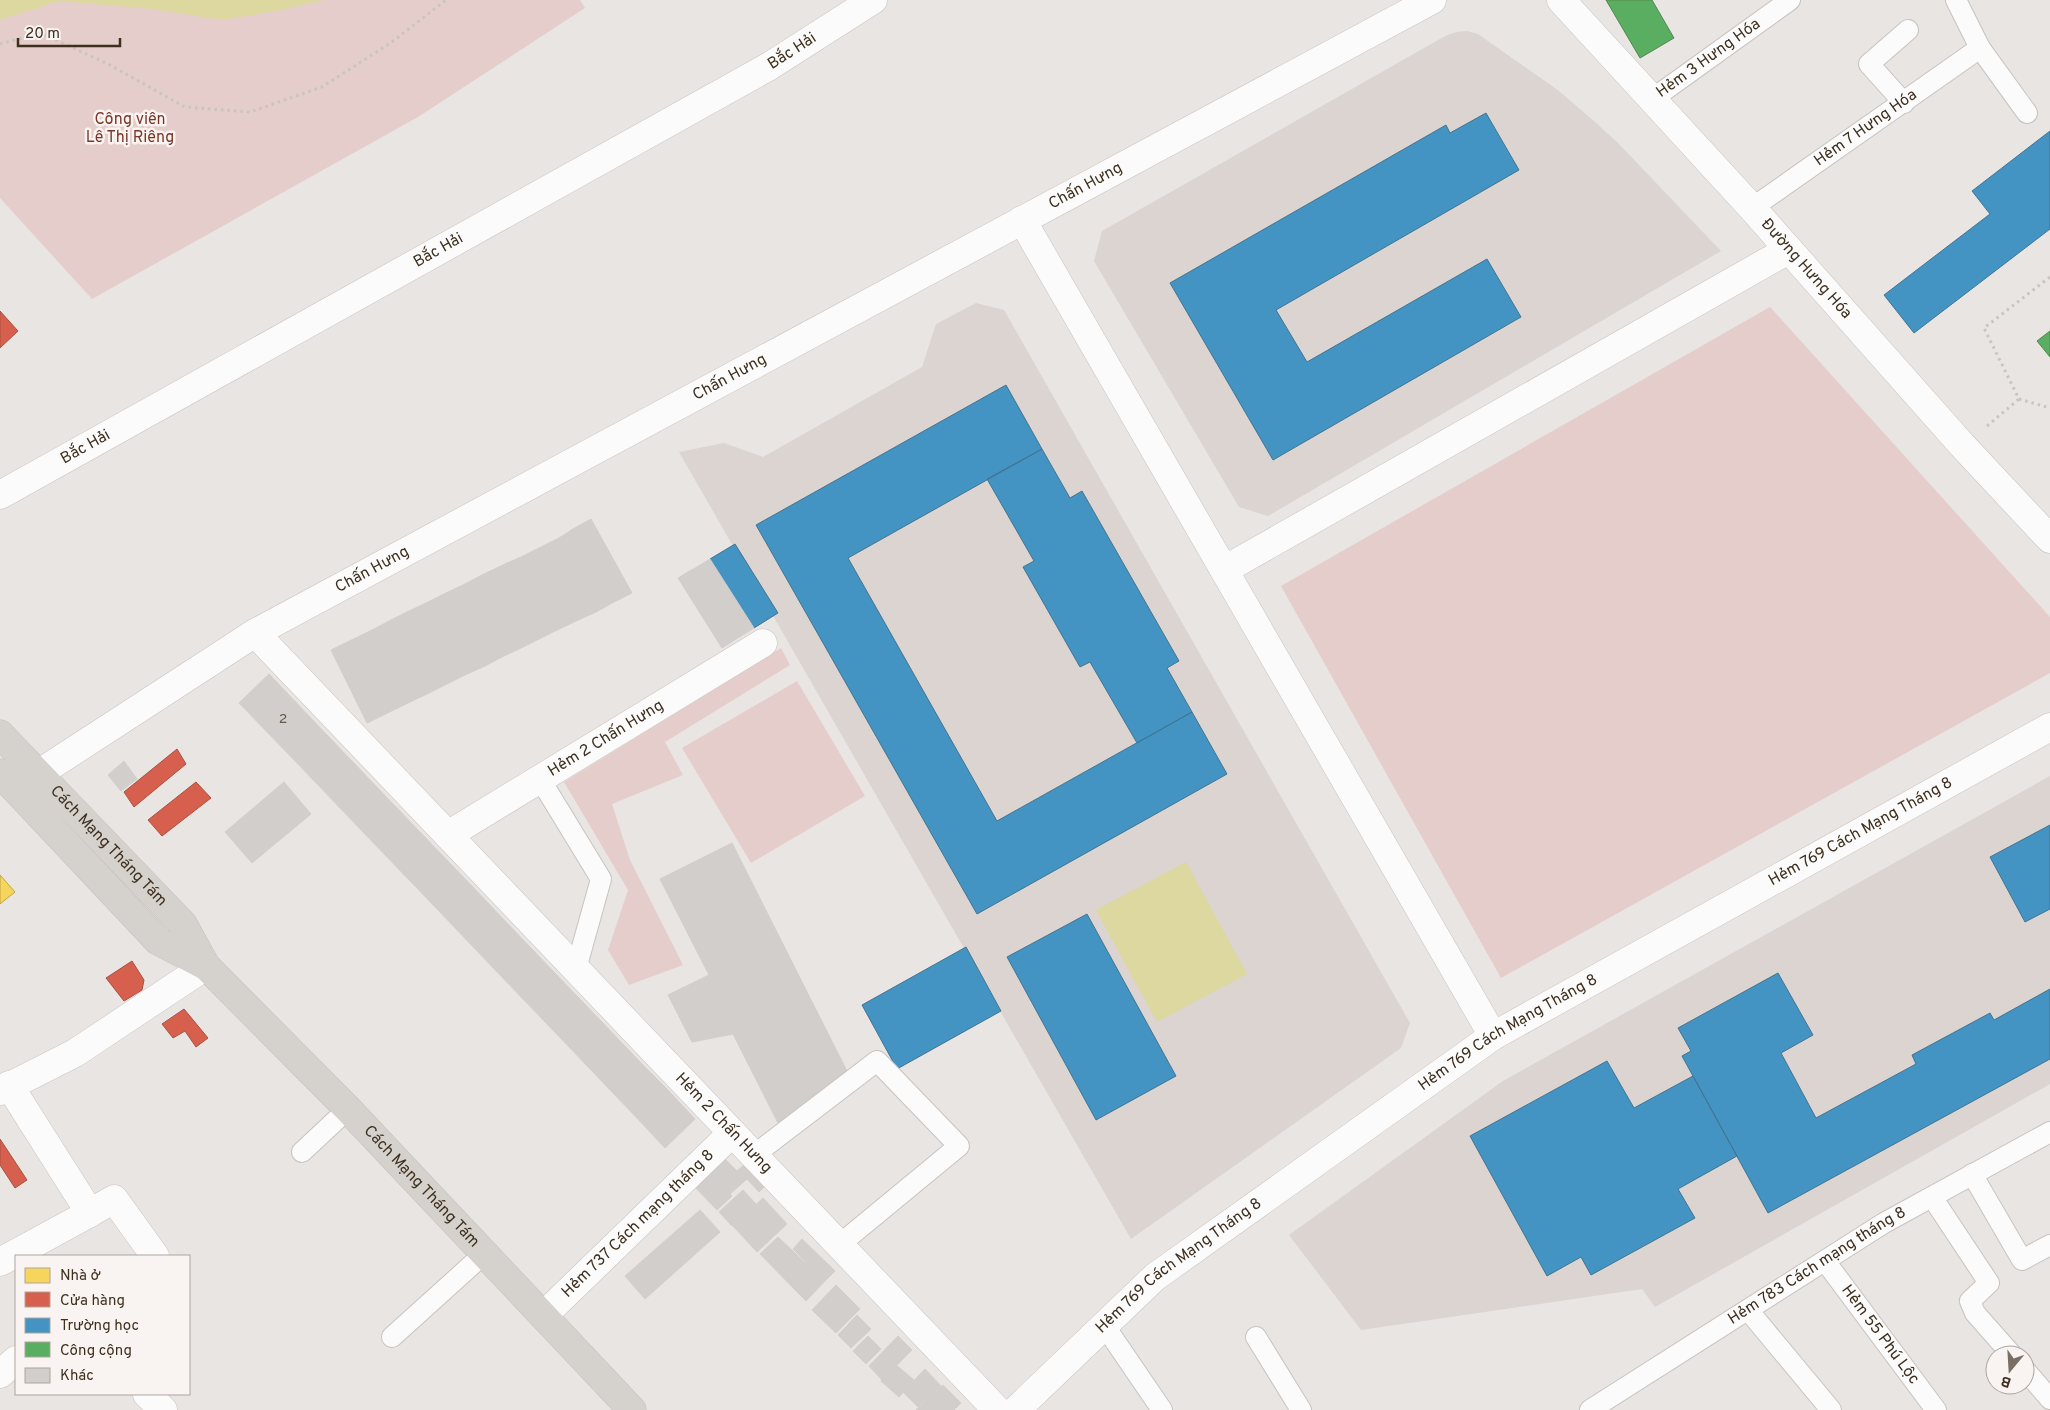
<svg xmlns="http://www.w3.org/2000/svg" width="2050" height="1410" font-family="Overpass,sans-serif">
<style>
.built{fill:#dbd4d0}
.green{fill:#e4cdcb}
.water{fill:#dcd89f}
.homes{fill:#f6d55c;stroke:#bfa44a}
.shops{fill:#d6604d;stroke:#a8523f}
.schools{fill:#4393c3;stroke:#427592}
.public{fill:#5aae61;stroke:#52884d}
.building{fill:#d2cecb;stroke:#d2cecb}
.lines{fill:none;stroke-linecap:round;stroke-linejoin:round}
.service-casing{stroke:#c7c3c0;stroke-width:22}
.minor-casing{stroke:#c7c3c0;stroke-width:29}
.tertiary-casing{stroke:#c7c3c0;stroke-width:29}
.primary-casing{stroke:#c5c0bb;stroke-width:29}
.path{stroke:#cac4c0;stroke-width:3;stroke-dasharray:2.5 4;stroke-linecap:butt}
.service{stroke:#fcfbfb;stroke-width:20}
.minor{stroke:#fcfbfb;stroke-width:28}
.tertiary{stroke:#fcfbfb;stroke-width:28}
.primary{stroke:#d5d1cc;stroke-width:28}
.labels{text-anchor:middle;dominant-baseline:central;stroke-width:5;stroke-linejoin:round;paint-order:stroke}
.number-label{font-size:14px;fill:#64584b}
.street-label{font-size:16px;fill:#3e301f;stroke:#f9f3f1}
.park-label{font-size:16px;fill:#793626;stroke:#f9f3f1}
</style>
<rect width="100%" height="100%" fill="#e9e5e3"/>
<path class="built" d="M1467,31L1478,34L1559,91L1595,122L1618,143L1721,251L1268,516L1239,507L1094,261L1102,231L1447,35L1457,32Z
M976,303L1004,310L1410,1023L1401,1048L1131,1239L679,452L724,443L763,457L922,367L936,324Z
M2050,776V1084L1655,1307L1642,1289L1361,1330L1289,1235L1503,1081Z"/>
<path class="green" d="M0,0H580L585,8L418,117L92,299L0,198Z
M1770,307L2050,617V673L1501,978L1281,586Z
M781,648L790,665L665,742L683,775L612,804L630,860L683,965L629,985L608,950L628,890L564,782Z
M797,681L865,796L751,863L682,748Z"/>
<path class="water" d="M0,0H323L282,10L223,20L151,9L59,1L0,20Z
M1186,862L1247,974L1157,1022L1096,910Z"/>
<path class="homes" d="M0,875L15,892L0,904Z"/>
<path class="shops" d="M0,311L18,331L0,348Z
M177,749L186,764L134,807L124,792Z
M196,782L211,798L162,836L148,820Z
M132,961L144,980L142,990L124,1001L106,978Z
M184,1009L208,1038L196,1047L185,1031L173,1038L162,1024Z
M0,1139L27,1180L15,1188L0,1165Z"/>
<path class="schools" d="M1486,113L1519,170L1276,310L1307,362L1487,259L1521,317L1273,460L1170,283L1446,125L1450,133Z
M2050,131V229L1914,333L1884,295L1990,214L1972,191Z
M1006,385L1042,449L848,558L997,821L1192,712L1227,774L977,914L756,525Z
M1042,449L1070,498L1082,491L1179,661L1167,668L1192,712L1137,743L1090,662L1080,667L1023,567L1034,561L987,479Z
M735,544L778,613L754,628L710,559Z
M2050,825V909L2025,922L1990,857Z
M1087,914L1176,1076L1096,1120L1007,957Z
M966,947L1001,1011L897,1069L862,1005Z
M1778,973L1813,1035L1781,1053L1816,1118L1916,1064L1912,1055L1990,1013L1994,1020L2050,989V1059L1768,1213L1682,1056L1691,1051L1678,1028Z
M1607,1061L1634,1108L1693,1076L1737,1156L1678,1189L1695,1218L1591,1275L1581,1257L1547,1276L1470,1136Z"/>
<path class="public" d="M1606,0H1652L1674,38L1640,58Z
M2050,331V357L2037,341Z"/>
<path class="building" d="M591,519L632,593L614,602L573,529Z
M573,529L614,602L596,612L559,538Z
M559,538L596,612L576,621L539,548Z
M539,548L576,621L557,630L521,557Z
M521,557L557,630L541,638L505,564Z
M710,559L754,628L736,639L692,570Z
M505,564L541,638L519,649L482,575Z
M693,569L736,639L722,648L678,578Z
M482,575L519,649L502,657L465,584Z
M465,584L502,657L485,666L448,592Z
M448,592L485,666L465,675L428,602Z
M428,602L465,675L445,685L409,611Z
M409,611L445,685L427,694L391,620Z
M391,620L427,694L410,702L374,629Z
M374,629L410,702L367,723L331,650Z
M269,674L327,735L297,763L239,703Z
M327,735L417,829L387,857L297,763Z
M124,761L137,779L121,791L108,775Z
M284,782L311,814L252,863L225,832Z
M417,829L469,883L439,911L387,857Z
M732,843L854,1085L778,1123L733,1034L692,1042L668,995L709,975L660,879Z
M469,883L507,923L477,951L439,911Z
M507,923L552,970L523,999L477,951Z
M552,970L601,1021L571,1049L523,999Z
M601,1021L643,1065L613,1093L571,1049Z
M643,1065L666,1088L636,1117L613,1093Z
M666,1088L695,1119L665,1148L636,1117Z
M721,1155L737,1171L745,1164L765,1186L759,1192L747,1179L730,1194L732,1196L717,1210L691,1183Z
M743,1190L756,1204L732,1226L719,1212Z
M763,1198L787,1224L757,1252L733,1226Z
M700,1210L720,1232L645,1299L625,1276Z
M778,1237L825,1281L806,1301L760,1254Z
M802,1239L835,1271L825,1281L793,1249Z
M836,1285L860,1309L836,1333L812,1310Z
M857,1315L871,1329L851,1348L838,1335Z
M868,1336L881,1349L866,1364L853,1351Z
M898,1336L912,1350L882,1380L869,1366Z
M896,1365L914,1380L899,1397L881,1381Z
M925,1369L941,1386L918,1407L903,1392Z
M943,1385L961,1403L954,1410H916Z"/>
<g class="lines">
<defs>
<g id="service">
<path d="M1956,0L1980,48L2027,113"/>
<path id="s1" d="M1651,100L1790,0"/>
<path d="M1904,103L1869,64L1908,30"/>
<path id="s2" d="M1752,208L1980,48"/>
<path d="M540,779L601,879L576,969"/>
<path d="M302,1152L348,1109"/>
<path d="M754,1155L877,1061L959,1146L839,1245"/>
<path d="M1972,1174L2022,1260L2050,1245"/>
<path d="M1932,1197L1989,1283L1970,1301L1975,1313L2012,1355"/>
<path id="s3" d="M1825,1261L1936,1410"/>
<path d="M1748,1310L1831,1410"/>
<path d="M1104,1325L1162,1410"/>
<path d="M392,1337L485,1253"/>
<path d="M1256,1337L1301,1410"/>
<path d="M2025,1370L2050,1399"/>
<path id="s4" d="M1590,1410L1884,1223L2050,1132"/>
</g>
<g id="minor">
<path id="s5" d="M1561,0L1752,208L1962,445L2050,539"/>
<path d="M1022,220L1493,1036"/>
<path d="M1224,570L1788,250"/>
<path id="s6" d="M255,633L997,1410"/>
<path id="s7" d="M38,774L255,633L1432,0"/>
<path id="s8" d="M448,835L763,643"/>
<path d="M9,1085L90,1213L114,1199L155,1256"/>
<path d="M0,1091L75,1053L206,966"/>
<path d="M0,1262L90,1213"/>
<path id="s9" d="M544,1315L732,1133"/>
<path d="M0,1374L16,1360"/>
<path d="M147,1394L163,1410"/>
<path id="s10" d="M1016,1410L1155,1277L1493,1036L2050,727"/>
</g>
<g id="tertiary">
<path id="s11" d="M0,495L768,67L873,0"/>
</g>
<g id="primary">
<path id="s12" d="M0,734L183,924L206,966L348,1109L632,1410"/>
<path d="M0,773L158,941L206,966"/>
</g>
</defs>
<use href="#service" class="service-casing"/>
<use href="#minor" class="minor-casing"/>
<use href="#tertiary" class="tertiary-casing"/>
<use href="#primary" class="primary-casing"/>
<path class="path" d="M0,44L41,33L110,65L185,107L250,112L322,87L392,42L446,0
M2050,277L1984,328L2019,399L2050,408
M1987,426L2019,399"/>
<use href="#service" class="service"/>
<use href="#minor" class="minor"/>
<use href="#tertiary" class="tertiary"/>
<use href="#primary" class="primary"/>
</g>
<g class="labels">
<g class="number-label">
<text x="283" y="719">2</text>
</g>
<g class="street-label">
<text stroke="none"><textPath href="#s11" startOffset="908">Bắc Hải</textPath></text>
<text stroke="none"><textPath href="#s1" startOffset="71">Hẻm 3 Hưng Hóa</textPath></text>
<text stroke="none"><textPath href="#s2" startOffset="139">Hẻm 7 Hưng Hóa</textPath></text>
<text stroke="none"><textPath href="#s7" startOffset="1202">Chấn Hưng</textPath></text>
<text stroke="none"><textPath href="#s11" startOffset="502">Bắc Hải</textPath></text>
<text stroke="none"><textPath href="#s5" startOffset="364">Đường Hưng Hóa</textPath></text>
<text stroke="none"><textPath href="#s7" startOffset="798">Chấn Hưng</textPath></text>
<text stroke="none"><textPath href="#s11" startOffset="98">Bắc Hải</textPath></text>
<text stroke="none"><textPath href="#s7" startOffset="392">Chấn Hưng</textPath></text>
<text stroke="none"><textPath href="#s8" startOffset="185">Hẻm 2 Chấn Hưng</textPath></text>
<text stroke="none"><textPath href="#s10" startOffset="1028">Hẻm 769 Cách Mạng Tháng 8</textPath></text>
<text stroke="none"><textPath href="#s12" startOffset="156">Cách Mạng Tháng Tám</textPath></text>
<text stroke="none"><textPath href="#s10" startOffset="622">Hẻm 769 Cách Mạng Tháng 8</textPath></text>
<text stroke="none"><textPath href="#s6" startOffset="678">Hẻm 2 Chấn Hưng</textPath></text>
<text stroke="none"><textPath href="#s12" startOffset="620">Cách Mạng Tháng Tám</textPath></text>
<text stroke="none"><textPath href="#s9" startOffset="131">Hẻm 737 Cách mạng tháng 8</textPath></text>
<text stroke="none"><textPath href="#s10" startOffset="218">Hẻm 769 Cách Mạng Tháng 8</textPath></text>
<text stroke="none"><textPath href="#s4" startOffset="269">Hẻm 783 Cách mạng tháng 8</textPath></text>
<text stroke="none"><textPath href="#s3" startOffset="92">Hẻm 55 Phú Lộc</textPath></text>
</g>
<g class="park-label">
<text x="130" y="120">Công viên<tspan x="130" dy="18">Lê Thị Riêng</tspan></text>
</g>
</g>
<rect x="15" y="1255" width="175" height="140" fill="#f9f3f1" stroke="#aea59d"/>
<rect x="25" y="1268" width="25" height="15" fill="#f6d55c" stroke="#aea59d"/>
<text x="60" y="1280" font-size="15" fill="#3e301f">Nhà ở</text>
<rect x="25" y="1292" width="25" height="15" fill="#d6604d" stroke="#aea59d"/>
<text x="60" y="1305" font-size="15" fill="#3e301f">Cửa hàng</text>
<rect x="25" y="1318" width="25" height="15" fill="#4393c3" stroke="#aea59d"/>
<text x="60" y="1330" font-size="15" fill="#3e301f">Trường học</text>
<rect x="25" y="1342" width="25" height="15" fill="#5aae61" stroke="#aea59d"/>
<text x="60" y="1355" font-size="15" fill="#3e301f">Công cộng</text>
<rect x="25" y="1368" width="25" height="15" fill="#d2cecb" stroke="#aea59d"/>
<text x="60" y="1380" font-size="15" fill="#3e301f">Khác</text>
<g transform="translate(2010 1370) rotate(198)"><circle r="24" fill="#f9f3f1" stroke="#aea59d"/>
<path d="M0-4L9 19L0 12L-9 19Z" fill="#7a6f64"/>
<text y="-8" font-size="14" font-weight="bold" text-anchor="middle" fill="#3e301f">B</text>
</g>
<path d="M18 38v8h102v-8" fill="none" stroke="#3e301f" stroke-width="2.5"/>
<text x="25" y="38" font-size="15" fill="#3e301f" stroke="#f9f3f1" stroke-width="4" paint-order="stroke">20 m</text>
</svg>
